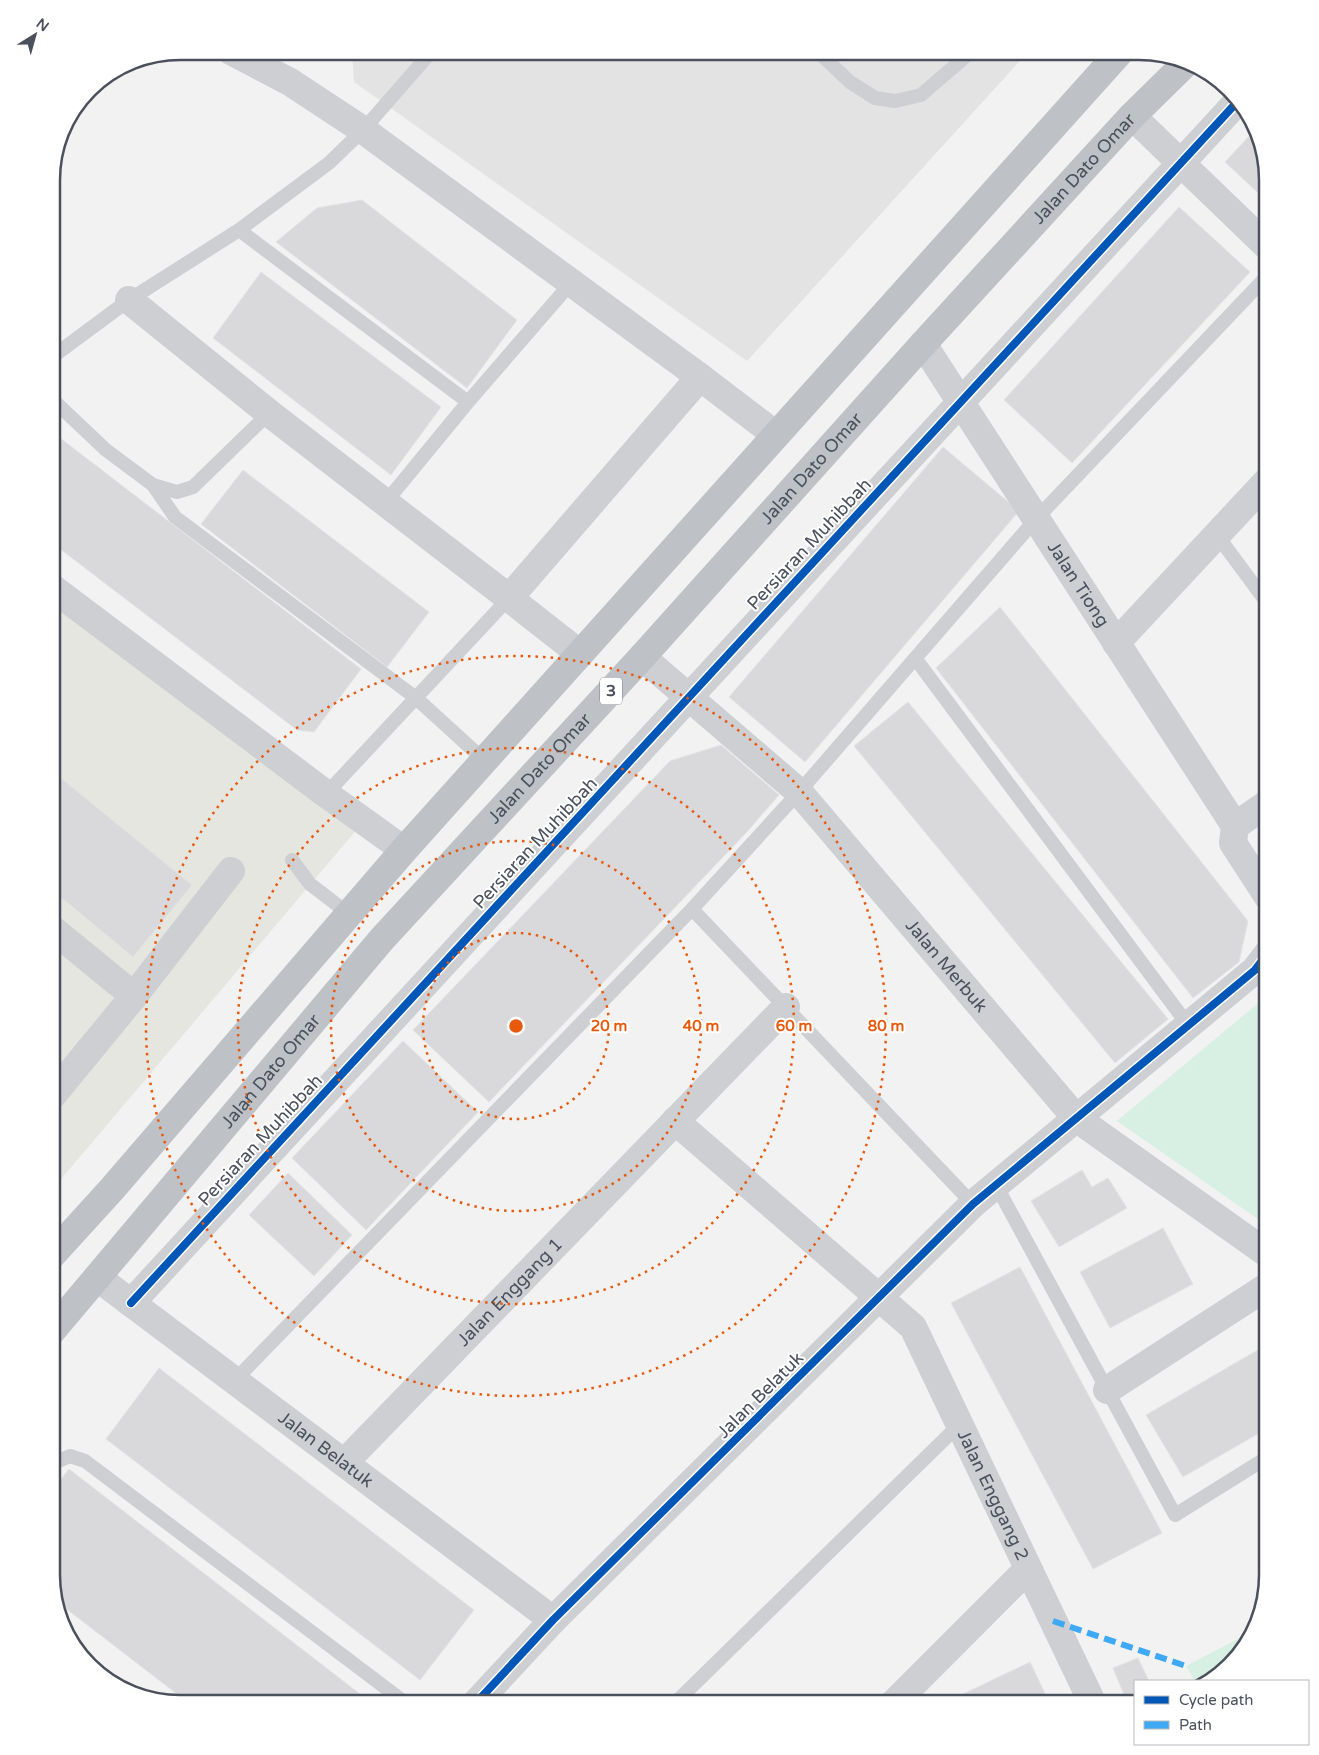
<svg xmlns="http://www.w3.org/2000/svg" width="1319" height="1755" font-family="'Varela Round',sans-serif">
<style>
.commercial{fill:#e6e6e0}
.education{fill:#e4e3e3}
.green{fill:#d8efe4}
.building{fill:#d9d9db;stroke:#e3e3e4}
.lines{fill:none;stroke-linecap:round;stroke-linejoin:round}
.lane{stroke:#cdcfd2;stroke-width:14}
.street{stroke:#cdcfd2;stroke-width:28}
.highway{stroke:#bec2c7;stroke-width:28}
.quiet{stroke:#3fa9f5;stroke-width:6;stroke-dasharray:12 6;stroke-linecap:butt}
.cycleway-casing{stroke:#fff;stroke-width:11}
.cycleway{stroke:#0057b8;stroke-width:8}
.ring{fill:none;stroke:#e8590c;stroke-width:2.5;stroke-dasharray:2.5 5}
.labels{text-anchor:middle;dominant-baseline:central;stroke-width:4;stroke-linejoin:round;paint-order:stroke}
.shield{fill:#fff;stroke:#80858e;stroke-width:1}
.shield-label{font-size:16px;font-weight:bold;fill:#4a515d}
.street-label{font-size:18px;fill:#4a515d;stroke:#fff}
.rim{fill:none;stroke:#4a515d;stroke-width:2.5}
.centre{fill:#e8590c;stroke:#fff;stroke-width:2.5}
.ring-label{font-size:15px;text-anchor:middle;font-weight:bold;fill:#e8590c;stroke:#fff;stroke-width:4;stroke-linejoin:round;paint-order:stroke}
</style>
<rect width="100%" height="100%" fill="#f2f2f2"/>
<path class="commercial" d="M51,588L359,827L51,1191Z"/>
<path class="education" d="M352,51H1029L747,361L354,82Z"/>
<path class="green" d="M1268,995V1226L1117,1121Z
M1253,1631L1251,1639L1211,1681H1195L1186,1666Z"/>
<path class="building" d="M1253,132L1268,180V202L1225,162Z
M362,200L517,320L467,388L276,242L317,208Z
M1179,207L1250,272L1072,463L1004,400Z
M261,272L441,407L391,475L213,338Z
M51,431L361,669L314,732L297,730L51,542Z
M943,447L1019,511L805,762L729,697Z
M243,470L429,612L387,667L201,524Z
M1000,607L1248,921L1239,962L1193,998L936,668Z
M908,702L1168,1019L1115,1063L854,746Z
M721,745L779,795L746,833L489,1102L413,1030L670,761Z
M51,770L192,885L133,957L51,889Z
M403,1041L478,1112L366,1230L292,1158Z
M1082,1170L1092,1187L1108,1178L1127,1208L1059,1247L1031,1201Z
M288,1173L352,1235L314,1276L249,1215Z
M1163,1228L1193,1284L1110,1328L1080,1272Z
M1020,1267L1162,1533L1093,1569L951,1303Z
M1268,1344V1428L1183,1477L1146,1415Z
M159,1368L474,1610L420,1680L106,1439Z
M69,1469L373,1704H190L60,1604L51,1575V1492Z
M1138,1658L1149,1681H1135V1698L1127,1702L1113,1668Z
M1030,1662L1050,1704H967L963,1694Z"/>
<g class="lines">
<path class="lane" d="M817,51L850,82L875,98L895,101L921,95L972,51
M239,230L468,402
M52,357L129,300L239,230L329,163L363,130L432,51
M52,399L106,450L153,485L177,492L193,487L269,413
M153,485L175,517L416,698L484,760
M385,503L468,402L571,283
M1217,535L1268,604
M915,658L1188,1025
M326,794L509,598
M292,860L310,884L349,914
M692,909L973,1204
M996,1185L1175,1515L1268,1457
M234,1381L692,909L799,792L1036,519L1268,275
M51,1468L56,1462L70,1456L85,1461L407,1704
M674,1704L959,1425"/>
<g class="street">
<path d="M231,51L290,82L363,130L700,377L776,435"/>
<path d="M1132,116L1268,247"/>
<path d="M129,300L269,413L509,598L579,653"/>
<path id="s1" d="M923,344L1235,826"/>
<path d="M51,587L326,794L404,850"/>
<path d="M509,598L700,377"/>
<path d="M1116,643L1268,480"/>
<path id="s2" d="M642,657L799,792L1076,1118L1268,1254"/>
<path d="M1235,826L1233,843L1268,897"/>
<path d="M1235,826L1268,803"/>
<path d="M51,928L134,996"/>
<path d="M51,1097L134,996L231,871"/>
<path id="s3" d="M675,1121L913,1327L1093,1704"/>
<path id="s4" d="M98,1278L553,1620"/>
<path d="M131,1303L1238,101"/>
<path d="M1107,1390L1268,1286"/>
<path id="s5" d="M344,1463L786,1007"/>
<path d="M475,1704L553,1620L973,1204L1255,970L1268,953"/>
<path d="M893,1704L1028,1569"/>
</g>
<g class="highway">
<path d="M51,1256L112,1189L404,850L1120,52"/>
<path id="s6" d="M51,1332L382,939L642,657L923,344L1132,116L1186,63"/>
</g>
<path class="quiet" d="M1053,1621L1186,1666"/>
<defs>
<path id="cycleway" d="M131,1303L1238,101
M475,1704L553,1620L973,1204L1255,970L1268,953"/>
</defs>
<use href="#cycleway" class="cycleway-casing"/>
<use href="#cycleway" class="cycleway"/>
</g>
<g class="ring">
<circle cx="516" cy="1026" r="93"/>
<circle cx="516" cy="1026" r="185"/>
<circle cx="516" cy="1026" r="278"/>
<circle cx="516" cy="1026" r="370"/>
</g>
<g class="labels">
<rect class="shield" x="600" y="677.5" width="22" height="27" rx="4"/>
<g class="shield-label">
<text x="611" y="691">3</text>
</g>
<g class="street-label">
<text stroke="none"><textPath href="#s6" startOffset="1556">Jalan Dato Omar</textPath></text>
<text stroke="none"><textPath href="#s6" startOffset="1151">Jalan Dato Omar</textPath></text>
<text transform="translate(809 544) rotate(-47)">Persiaran Muhibbah</text>
<text stroke="none"><textPath href="#s1" startOffset="286">Jalan Tiong</textPath></text>
<text stroke="none"><textPath href="#s6" startOffset="746">Jalan Dato Omar</textPath></text>
<text transform="translate(535 843) rotate(-47)">Persiaran Muhibbah</text>
<text stroke="none"><textPath href="#s2" startOffset="435">Jalan Merbuk</textPath></text>
<text stroke="none"><textPath href="#s6" startOffset="341">Jalan Dato Omar</textPath></text>
<text transform="translate(260 1140) rotate(-47)">Persiaran Muhibbah</text>
<text stroke="none"><textPath href="#s5" startOffset="238">Jalan Enggang 1</textPath></text>
<text transform="translate(760 1395) rotate(-45)">Jalan Belatuk</text>
<text stroke="none"><textPath href="#s4" startOffset="285">Jalan Belatuk</textPath></text>
<text stroke="none"><textPath href="#s3" startOffset="501">Jalan Enggang 2</textPath></text>
</g>
</g>
<path d="M0 0H1319V1755H0ZM180 60H1139A120 120 0 0 1 1259 180V1575A120 120 0 0 1 1139 1695H180A120 120 0 0 1 60 1575V180A120 120 0 0 1 180 60Z" fill="#fff" fill-rule="evenodd"/>
<path class="rim" d="M180 60H1139A120 120 0 0 1 1259 180V1575A120 120 0 0 1 1139 1695H180A120 120 0 0 1 60 1575V180A120 120 0 0 1 180 60Z"/>
<circle cx="516" cy="1026" r="8" class="centre"/>
<g class="ring-label">
<text x="609" y="1031">20 m</text>
<text x="701" y="1031">40 m</text>
<text x="794" y="1031">60 m</text>
<text x="886" y="1031">80 m</text>
</g>
<rect x="1134" y="1680" width="175" height="65" fill="#ffffff" stroke="#b7b9be"/>
<rect x="1144" y="1696" width="25" height="8" fill="#0057b8" stroke="#b7b9be"/>
<text x="1179" y="1705" font-size="15" fill="#4a515d">Cycle path</text>
<rect x="1144" y="1721" width="25" height="8" fill="#3fa9f5" stroke="#b7b9be"/>
<text x="1179" y="1730" font-size="15" fill="#4a515d">Path</text>
<g transform="translate(35 35) rotate(37)" stroke="#ffffff" stroke-width="4" paint-order="stroke">
<path d="M0-4L9 19L0 12L-9 19Z" fill="#4a515d"/>
<text y="-8" font-size="14" font-weight="bold" text-anchor="middle" fill="#4a515d">N</text>
</g>
</svg>
